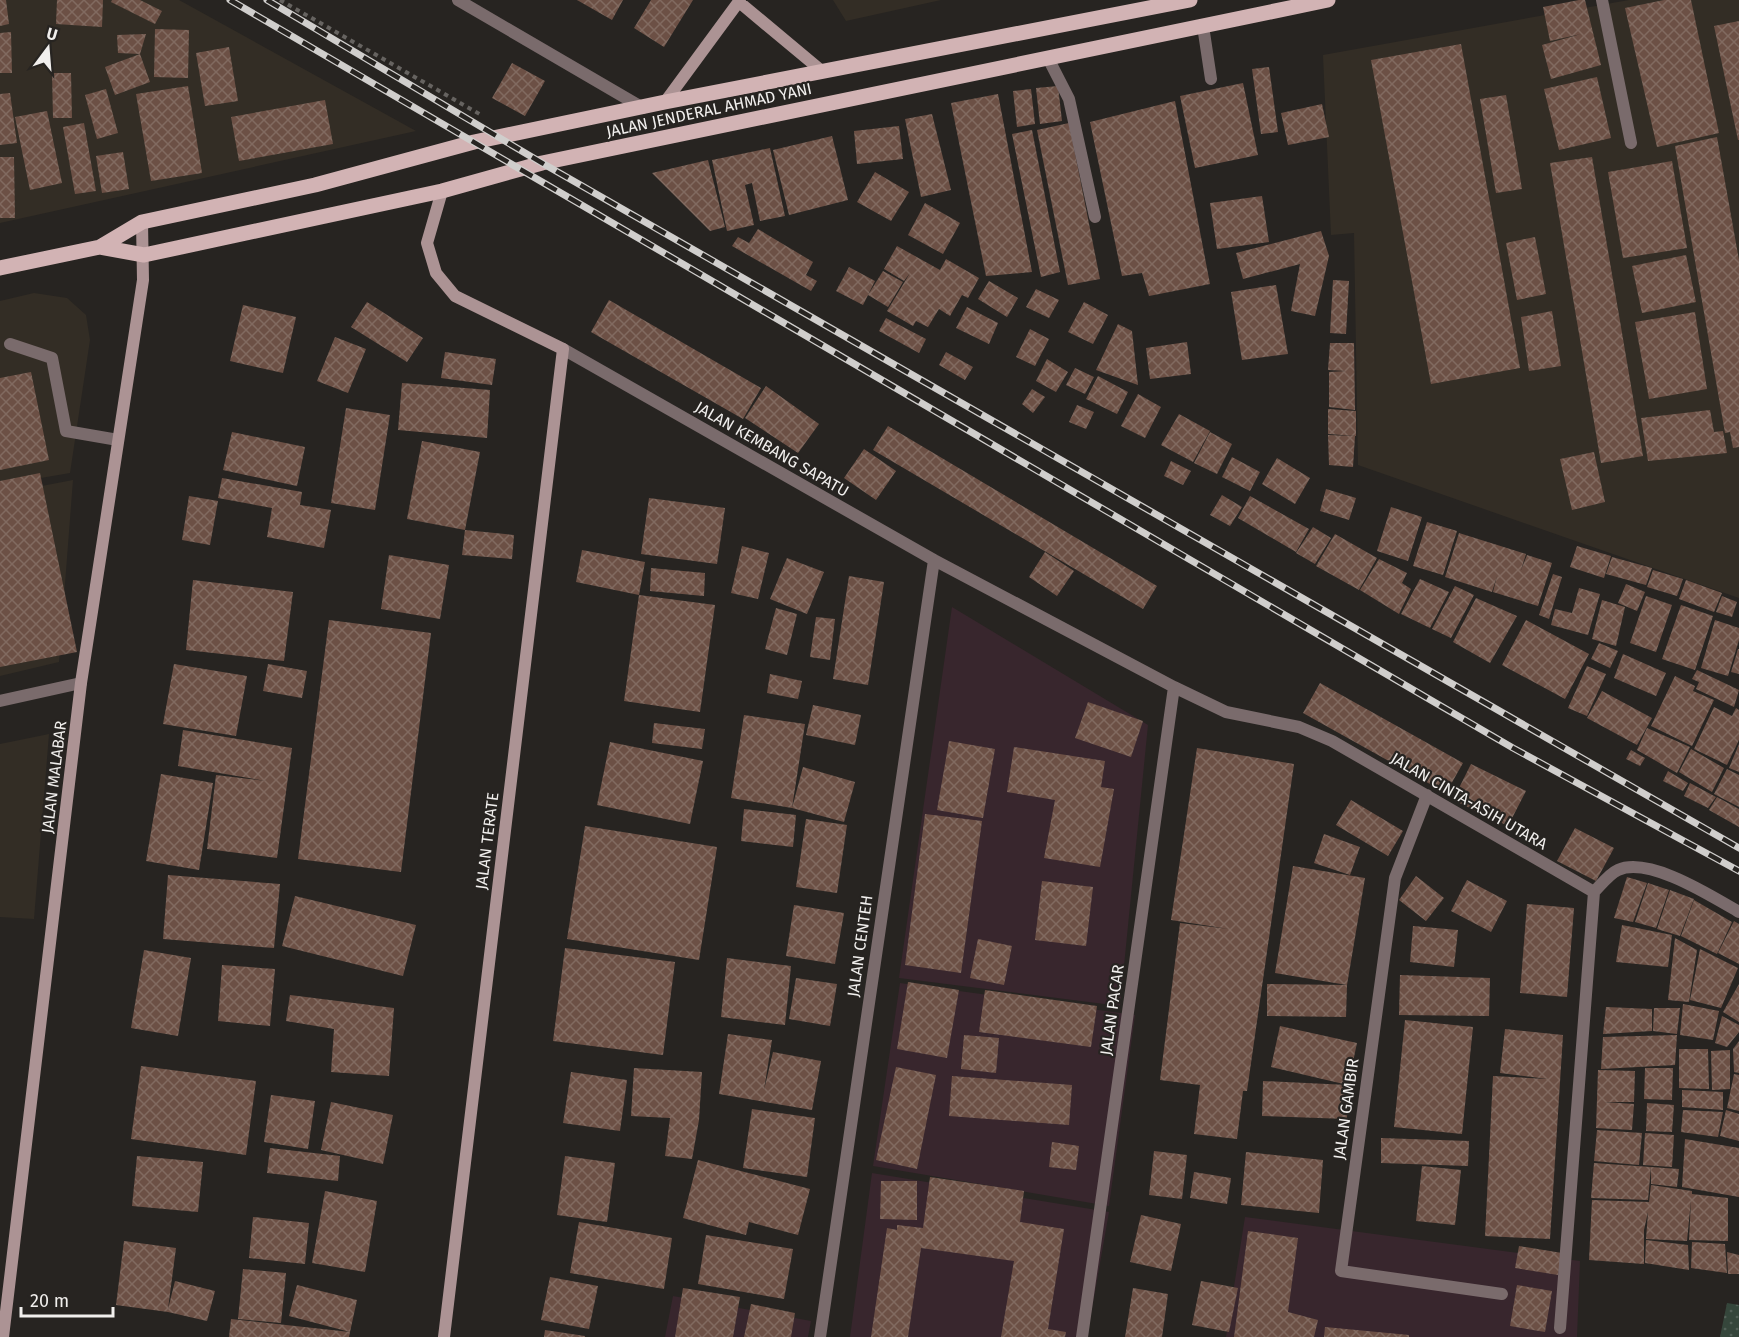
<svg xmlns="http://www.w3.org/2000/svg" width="1739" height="1337" font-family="'Fira Sans',sans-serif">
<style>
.built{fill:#332d25}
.education{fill:#38262d}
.grass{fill:url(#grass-dots)}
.building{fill:url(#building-cross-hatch)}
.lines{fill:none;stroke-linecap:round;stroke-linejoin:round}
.path{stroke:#666360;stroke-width:4;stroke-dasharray:4.5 4.5;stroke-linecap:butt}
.lane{stroke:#7a6b6c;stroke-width:12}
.street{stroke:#7a6b6c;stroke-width:12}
.secondary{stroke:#ac9394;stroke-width:12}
.primary{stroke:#d2b3b4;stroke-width:15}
.rail-casing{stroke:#d0cecc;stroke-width:7}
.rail{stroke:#272421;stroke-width:4.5;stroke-dasharray:14;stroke-linecap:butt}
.labels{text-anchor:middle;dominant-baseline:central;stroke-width:4.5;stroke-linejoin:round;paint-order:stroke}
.street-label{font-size:16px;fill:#f1efed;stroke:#272421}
</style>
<defs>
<pattern id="grass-dots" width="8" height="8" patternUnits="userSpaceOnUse" patternTransform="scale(1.5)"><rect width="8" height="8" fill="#35463b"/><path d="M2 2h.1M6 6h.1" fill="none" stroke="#536158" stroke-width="1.8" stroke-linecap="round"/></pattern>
<pattern id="building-cross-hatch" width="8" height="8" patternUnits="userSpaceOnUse" patternTransform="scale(1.5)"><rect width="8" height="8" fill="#6c5045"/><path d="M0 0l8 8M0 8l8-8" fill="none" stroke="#816a60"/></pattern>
</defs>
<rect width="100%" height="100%" fill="#272421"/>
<path class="built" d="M0,0H179L416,131L0,223Z
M833,0H941L846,21Z
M1629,0H1739V598L1358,465L1354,233L1331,235L1323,55Z
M34,293L67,298L86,315L90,340L70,473L0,485V301Z
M73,480L59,662L0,676V494Z
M49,734L34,919L0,917V744Z"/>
<path class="education" d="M952,607L1148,725L1120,1006L899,978Z
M900,983L1135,1015L1109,1206L873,1166Z
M872,1173L1109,1212L1087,1337H850Z
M1245,1217L1580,1261L1577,1337H1226Z
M673,1296L811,1321L808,1337H665Z"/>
<path class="grass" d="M1727,1303L1739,1305V1337H1720Z"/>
<path class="building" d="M0,0H6L9,24L0,26Z
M57,0H103L102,27L56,24Z
M112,0H140L162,11L155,24L111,2Z
M577,0H623L612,20Z
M651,0H693L664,47L634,28Z
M1579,0H1585L1601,65L1551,79L1542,45L1581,34L1550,41L1543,7Z
M1664,0H1691L1719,133L1657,147L1625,8Z
M1739,21V140H1738L1714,26Z
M155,29L189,30L188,78L154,77Z
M11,32L12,73H0V33Z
M146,34L140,54L118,53L117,35Z
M1461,44L1520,368L1431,384L1371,60Z
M229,47L238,101L205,106L196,53Z
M140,54L150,82L115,95L105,67Z
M512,63L545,81L525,116L492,98Z
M1269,67L1278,132L1261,134L1252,69Z
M52,73H71L72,118H53Z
M1597,77L1611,138L1559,150L1544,89Z
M1243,83L1258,155L1195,168L1180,96Z
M188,86L202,173L151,181L136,94Z
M1058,86L1062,121L1040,124L1036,88Z
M106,89L118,133L97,139L85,95Z
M1031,89L1035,124L1017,127L1013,91Z
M10,93L17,143L0,145V94Z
M998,94L1032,272L986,276L951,103Z
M1506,95L1522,189L1496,193L1480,99Z
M325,100L333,144L239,161L231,117Z
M1175,101L1210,284L1149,296L1142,273L1122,276L1090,122Z
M1322,104L1329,137L1288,145L1281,113Z
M47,111L62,183L30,190L15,117Z
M932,114L951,190L921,197L905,119Z
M84,123L96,191L75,194L63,127Z
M1069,123L1100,279L1068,285L1037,130Z
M899,126L903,159L857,164L854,131Z
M1032,130L1060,272L1041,277L1012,134Z
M832,136L848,200L789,215L773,150Z
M1717,137L1739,260V447L1733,448L1730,432L1725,433L1675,146Z
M770,148L785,216L760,221L752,183L745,185L754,225L727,231L712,160Z
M123,152L129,189L102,193L96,156Z
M0,157H14L15,218H0Z
M1592,157L1643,456L1601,463L1550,163Z
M708,160L725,227L710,231L652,173Z
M1672,161L1687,248L1623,258L1608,172Z
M875,172L909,192L891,221L857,202Z
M1262,196L1269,242L1217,249L1210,203Z
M925,203L960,223L943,254L908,235Z
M758,229L813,262L806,275L817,281L811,291L732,246L738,237L749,243Z
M1321,231L1329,256L1315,316L1291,311L1300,264L1243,279L1236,253Z
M1535,237L1546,294L1517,300L1506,243Z
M897,246L940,270L946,259L979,278L968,298L962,295L950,316L939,309L928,327L916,321L913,326L887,311L910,273L904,281L884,269Z
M1686,255L1696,302L1642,313L1632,266Z
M849,267L875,281L863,305L836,291Z
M883,271L903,282L888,307L868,295Z
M1333,280L1349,281L1346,334L1330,333Z
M989,281L1018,298L1007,317L978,299Z
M1276,285L1288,354L1242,360L1231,292Z
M1036,289L1059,300L1049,318L1026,307Z
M609,300L761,388L743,419L591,332Z
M367,302L423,338L407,362L351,327Z
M1084,302L1108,315L1093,344L1068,332Z
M243,305L296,317L283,373L230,361Z
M967,307L998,323L989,344L956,328Z
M1552,311L1561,366L1529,371L1521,317Z
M1695,312L1707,389L1649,399L1635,322Z
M886,318L926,339L919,353L879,331Z
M1118,324L1132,331L1138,385L1096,370Z
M1030,329L1049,339L1035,366L1016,357Z
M335,337L366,349L348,393L317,381Z
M1187,342L1191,374L1150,379L1146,348Z
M1330,343H1354L1355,410L1329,407V372L1346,371L1328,370Z
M445,352L496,359L492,385L441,378Z
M946,352L973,367L965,380L939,365Z
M1047,359L1068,372L1056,392L1036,381Z
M1075,368L1094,377L1085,394L1066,385Z
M31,372L49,460L0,470V378Z
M1098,376L1128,392L1117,414L1086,399Z
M402,383L490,390L487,438L398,430Z
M766,386L819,424L798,453L745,418Z
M1032,389L1045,397L1033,413L1022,404Z
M1138,394L1161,407L1145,438L1121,426Z
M1077,405L1094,412L1086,429L1069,422Z
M346,408L390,415L375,510L331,503Z
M1328,409L1356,411V436L1328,434Z
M1710,410L1714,432L1723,431L1727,453L1648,461L1641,418Z
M1179,414L1210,431L1193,462L1161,445Z
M888,426L1157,586L1143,609L873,450Z
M232,432L305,447L297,486L223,470Z
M1210,432L1232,444L1217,474L1194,463Z
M1328,435L1355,436L1353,467L1329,465Z
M422,441L480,452L465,530L407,519Z
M864,449L896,471L876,500L844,478Z
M1594,452L1605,502L1572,510L1560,459Z
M1232,457L1260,472L1250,491L1222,477Z
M1277,458L1310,478L1295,504L1262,484Z
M1171,461L1191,471L1183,485L1164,476Z
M40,473L77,652L0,667V481Z
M222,478L302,492L300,505L331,510L324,548L267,537L272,508L218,498Z
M1326,489L1356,498L1349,520L1320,511Z
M1222,495L1242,507L1230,526L1210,515Z
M189,496L218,501L210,545L182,540Z
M1250,496L1309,529L1296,552L1238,518Z
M649,498L725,508L717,564L641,554Z
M1391,507L1422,517L1408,561L1377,551Z
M1427,522L1457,531L1443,575L1413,566Z
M1313,527L1331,538L1315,564L1296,553Z
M465,530L514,535L512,559L462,555Z
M1459,533L1526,554L1521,570L1527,555L1552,563L1538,606L1493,592L1497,576L1492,592L1445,577Z
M1335,534L1377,558L1359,590L1316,566Z
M742,546L769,553L758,599L731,593Z
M1577,546L1611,556L1604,578L1570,567Z
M582,550L645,562L639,595L576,582Z
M1045,552L1074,571L1057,596L1029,577Z
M389,555L449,565L440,619L381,609Z
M1612,557L1652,568L1646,585L1606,574Z
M787,558L824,572L807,614L770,599Z
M1379,559L1407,573L1402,583L1411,589L1399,614L1360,590Z
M651,568L705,573L704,596L650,591Z
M1653,570L1683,579L1677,596L1647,587Z
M1553,574L1562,577L1549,619L1539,615Z
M849,576L884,582L868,685L833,679Z
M1420,579L1449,592L1430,628L1401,614Z
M193,580L293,592L284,661L186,650Z
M1686,580L1722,593L1714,612L1679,599Z
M1626,584L1645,592L1637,611L1618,603Z
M1455,586L1474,595L1451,638L1432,629Z
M1579,588L1600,594L1588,635L1551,625L1555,609L1572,613Z
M639,595L715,605L700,712L624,701Z
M1646,596L1672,605L1656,652L1630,643Z
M1722,596L1737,602L1732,617L1716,612Z
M1476,598L1517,616L1490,663L1453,642Z
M1602,600L1625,607L1616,646L1592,639Z
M1681,605L1713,616L1695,670L1662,659Z
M776,608L797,614L787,655L765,649Z
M816,617L835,619L830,660L810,657Z
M329,620L431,633L401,872L298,859Z
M1526,620L1589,654L1565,699L1502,665Z
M1715,620L1739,628V640L1728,676L1701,668Z
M1599,643L1618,651L1610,668L1591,659Z
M1738,649H1739V674L1731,672Z
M1623,654L1666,673L1656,696L1614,678Z
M174,664L247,676L236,736L163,724Z
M268,664L307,671L302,698L263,691Z
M1587,666L1606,674L1587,716L1568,708Z
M1697,670L1739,690L1734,707L1696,689L1699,682L1692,679Z
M770,674L802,681L798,699L767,693Z
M1675,676L1695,686L1693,691L1714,700L1692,746L1651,726Z
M1320,683L1463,763L1446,793L1303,713Z
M1602,691L1652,718L1637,745L1587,718Z
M1088,702L1143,721L1131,757L1075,738Z
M813,705L861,715L855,745L806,735Z
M1714,707L1732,716L1736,708L1739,710V740L1727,765L1694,749Z
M744,715L805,724L792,808L731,798Z
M654,723L705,729L702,749L652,743Z
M1647,728L1690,747L1677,773L1637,750Z
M183,730L292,748L277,858L207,849L216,775L266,781L178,766Z
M949,741L995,749L983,818L937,810Z
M610,742L703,761L690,824L597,805Z
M1739,744V772L1729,768Z
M1014,747L1105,761L1101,787L1114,789L1100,867L1044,858L1055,800L1007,792Z
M1197,748L1294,764L1247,1091H1243L1237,1139L1194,1134L1200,1085L1160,1080L1180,923L1229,929L1171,920Z
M1691,749L1724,768L1712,792L1679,772Z
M1631,750L1645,758L1640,766L1626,759Z
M1471,764L1526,791L1508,826L1453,800Z
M803,767L855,782L844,822L792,808Z
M1727,769L1739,775V807L1714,794Z
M1668,771L1688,783L1683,791L1663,781Z
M161,774L213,783L199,870L146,861Z
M1690,783L1716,797L1708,808L1684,796Z
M1717,797L1739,809V827L1709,810Z
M1351,800L1403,831L1388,856L1336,825Z
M744,809L796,815L793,847L741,841Z
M925,814L982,821L961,973L905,965Z
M806,819L847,825L837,893L796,887Z
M585,826L717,847L699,960L567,939Z
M1575,828L1614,848L1596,881L1557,861Z
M1324,834L1360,847L1350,875L1314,863Z
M1293,866L1365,878L1347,985L1275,973Z
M168,875L280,884L274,948L163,939Z
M1416,876L1444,898L1426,921L1399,900Z
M1627,877L1647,883L1633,922L1614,918Z
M1467,880L1507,901L1491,932L1451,911Z
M1042,881L1093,887L1086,946L1035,940Z
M1648,883L1669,890L1656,928L1635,922Z
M1670,890L1694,899L1680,936L1657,929Z
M295,896L416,925L403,976L282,946Z
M1694,900L1732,922L1717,954L1681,936Z
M1527,904L1574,908L1567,997L1520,993Z
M794,905L844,913L835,964L786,956Z
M1734,921L1739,924V964L1718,953Z
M1622,925L1672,935L1668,967L1616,962Z
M1413,926L1458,930L1454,967L1410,962Z
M1675,938L1697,950L1689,1002L1668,1000Z
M978,939L1012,946L1004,985L970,978Z
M565,948L675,962L663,1055L553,1041Z
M1700,949L1738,968L1721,1008L1690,1000Z
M144,950L191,958L178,1036L131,1028Z
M727,958L791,966L785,1025L721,1017Z
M222,965L275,969L270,1026L218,1021Z
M1400,975L1490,978L1489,1016L1399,1015Z
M796,978L837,984L830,1026L789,1019Z
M908,982L959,990L947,1058L897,1049Z
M1267,984L1347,985L1346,1017L1267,1016Z
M1739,984V1022L1723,1012Z
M985,990L1097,1006L1091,1047L979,1032Z
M290,995L394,1008L389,1076L331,1072L334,1029L286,1021Z
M1683,1004L1719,1011L1713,1040L1680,1035Z
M1606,1007L1652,1009V1031L1603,1034Z
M1654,1008H1680L1677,1034L1653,1031Z
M1722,1016L1739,1025V1032L1727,1047L1715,1043Z
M1405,1020L1473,1027L1462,1134L1394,1127Z
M1280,1026L1357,1043L1348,1085L1271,1067Z
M1505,1029L1563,1035L1550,1239L1485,1236L1493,1076L1548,1079L1500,1073Z
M728,1034L772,1040L764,1090L773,1052L821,1061L812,1110L719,1094Z
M964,1035L999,1038L996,1073L961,1069Z
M1677,1035L1675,1065L1601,1069L1603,1037Z
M1739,1041V1073L1734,1072L1733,1049Z
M1679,1049H1708L1709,1089L1679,1088Z
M1730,1050V1089L1712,1090L1711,1051Z
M141,1066L256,1081L246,1155L131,1139Z
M896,1067L936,1075L917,1169L876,1160Z
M634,1068L702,1072L699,1120L692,1159L665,1156L670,1118L631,1116Z
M1645,1068H1673L1672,1100L1644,1099Z
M1598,1070L1635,1071L1634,1102H1604L1634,1104L1632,1130L1596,1128Z
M571,1072L627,1080L620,1131L563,1123Z
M1734,1074L1739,1075V1111L1727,1108Z
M952,1076L1072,1085L1069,1125L949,1116Z
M1263,1081L1348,1085L1347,1119L1262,1116Z
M1682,1090L1723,1092V1110L1682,1107Z
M271,1095L315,1101L308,1149L264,1142Z
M331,1102L393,1115L383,1164L321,1150Z
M1647,1103L1674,1105L1672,1132L1646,1131Z
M752,1109L815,1118L807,1177L743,1168Z
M1683,1110L1723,1112L1718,1137L1681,1132Z
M1726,1110L1739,1114V1141L1720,1136Z
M1597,1130L1642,1133L1639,1165L1594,1161Z
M1645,1133L1674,1135L1672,1167L1643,1165Z
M1381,1138L1469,1141L1468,1166L1381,1163Z
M1685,1139L1739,1148V1197L1682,1187Z
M1052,1142L1079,1146L1076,1170L1049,1167Z
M270,1148L340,1156L338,1181L267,1173Z
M1154,1151L1187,1155L1182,1199L1149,1195Z
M1246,1152L1323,1160L1319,1213L1241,1205Z
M137,1156L203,1162L198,1212L132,1206Z
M565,1156L615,1163L607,1222L557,1215Z
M698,1160L810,1189L798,1235L749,1222L746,1235L683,1218Z
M1594,1163L1651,1167L1648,1200L1591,1198Z
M1422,1166L1461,1170L1455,1225L1416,1221Z
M1651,1167L1679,1169L1677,1187L1651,1184Z
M1194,1172L1231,1178L1227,1204L1190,1198Z
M930,1177L1024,1191L1020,1222L1064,1229L1048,1329L1066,1332L1065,1337H1001L1014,1261L921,1248L908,1337H871L887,1228L897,1230V1225L923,1228Z
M881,1181H917V1220L880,1219Z
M1651,1185L1692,1191V1194L1728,1198V1241L1689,1240L1691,1200L1687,1241L1646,1239L1648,1212L1644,1230V1264L1589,1260L1592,1200L1649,1202Z
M325,1191L377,1201L365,1272L312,1263Z
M1141,1215L1181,1224L1171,1271L1130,1262Z
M253,1217L309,1223L305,1264L249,1258Z
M579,1222L672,1238L664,1289L570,1273Z
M1248,1231L1298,1238L1288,1312L1318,1320L1314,1337H1234Z
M706,1235L793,1249L784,1299L698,1284Z
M1646,1240L1688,1245L1689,1270L1645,1263Z
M124,1241L176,1248L168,1309L175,1281L215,1291L207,1321L168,1312L116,1305Z
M1692,1242L1725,1244L1727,1273L1691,1268Z
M1519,1246L1562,1253L1558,1275L1515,1268Z
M1727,1252L1739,1255V1274H1728Z
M243,1269L286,1273L281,1323L238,1319Z
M550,1277L598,1286L589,1329L541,1320Z
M1201,1281L1238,1288L1229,1332L1192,1325Z
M297,1285L357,1300L350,1332L289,1316Z
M1517,1285L1552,1291L1545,1332L1510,1326Z
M683,1288L740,1297L733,1337H675Z
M1133,1288L1168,1294L1162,1337H1125Z
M751,1304L795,1313L791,1337H744Z
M231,1319L350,1332L349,1337H229Z
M1325,1327L1409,1335V1337H1324Z
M545,1330L585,1336V1337H544Z"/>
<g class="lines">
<path class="path" d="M280,0L483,116"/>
<path class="lane" d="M1602,0L1631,143
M1203,26L1211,79
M1048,58L1069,99L1095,217
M10,344L52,358L66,431L118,440"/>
<path class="street" d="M458,0L643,108
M563,349L934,560L1174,687L1226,712L1299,727L1332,741L1594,892
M0,701L81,683
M1427,795L1395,878L1341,1271L1502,1294
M1594,892C1601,885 1609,874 1618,870C1649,856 1711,896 1739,912
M1560,1328L1594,892
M820,1337L934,560
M1082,1337L1174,687"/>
<path class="secondary" d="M739,2L823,72
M665,102L740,0
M442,191L427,243L436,273L455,296L563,349L444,1337
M3,1337L81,683L143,280L142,222"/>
<path class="primary" d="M100,247L144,255L442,191L542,163L1328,0
M0,268L100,247L142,222L315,185L474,142L665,102L1190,0"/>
<defs>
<path id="rail" d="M230,0L1513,748L1739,871
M267,0L542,163L1739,848"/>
</defs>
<use href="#rail" class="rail-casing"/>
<use href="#rail" class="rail"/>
</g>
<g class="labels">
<g class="street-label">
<text transform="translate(709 110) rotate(-12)">JALAN JENDERAL AHMAD YANI</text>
<text transform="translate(772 449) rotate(30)">JALAN KEMBANG SAPATU</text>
<text transform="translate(54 777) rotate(-83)">JALAN MALABAR</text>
<text transform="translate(1469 801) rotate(30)">JALAN CINTA-ASIH UTARA</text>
<text transform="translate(487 841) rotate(-83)">JALAN TERATE</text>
<text transform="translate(860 946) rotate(-82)">JALAN CENTEH</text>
<text transform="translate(1112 1010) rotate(-82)">JALAN PACAR</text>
<text transform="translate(1346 1109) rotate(-82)">JALAN GAMBIR</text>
</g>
</g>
<g transform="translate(48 48) rotate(16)" stroke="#272421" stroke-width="4.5" paint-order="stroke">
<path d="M0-4.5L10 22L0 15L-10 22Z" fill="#f1efed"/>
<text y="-9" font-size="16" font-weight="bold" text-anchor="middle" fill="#f1efed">U</text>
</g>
<path d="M21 1307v9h92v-9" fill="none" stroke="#f1efed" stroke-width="3"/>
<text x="30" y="1307" font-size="18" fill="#f1efed" stroke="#272421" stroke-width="4.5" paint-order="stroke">20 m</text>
</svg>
